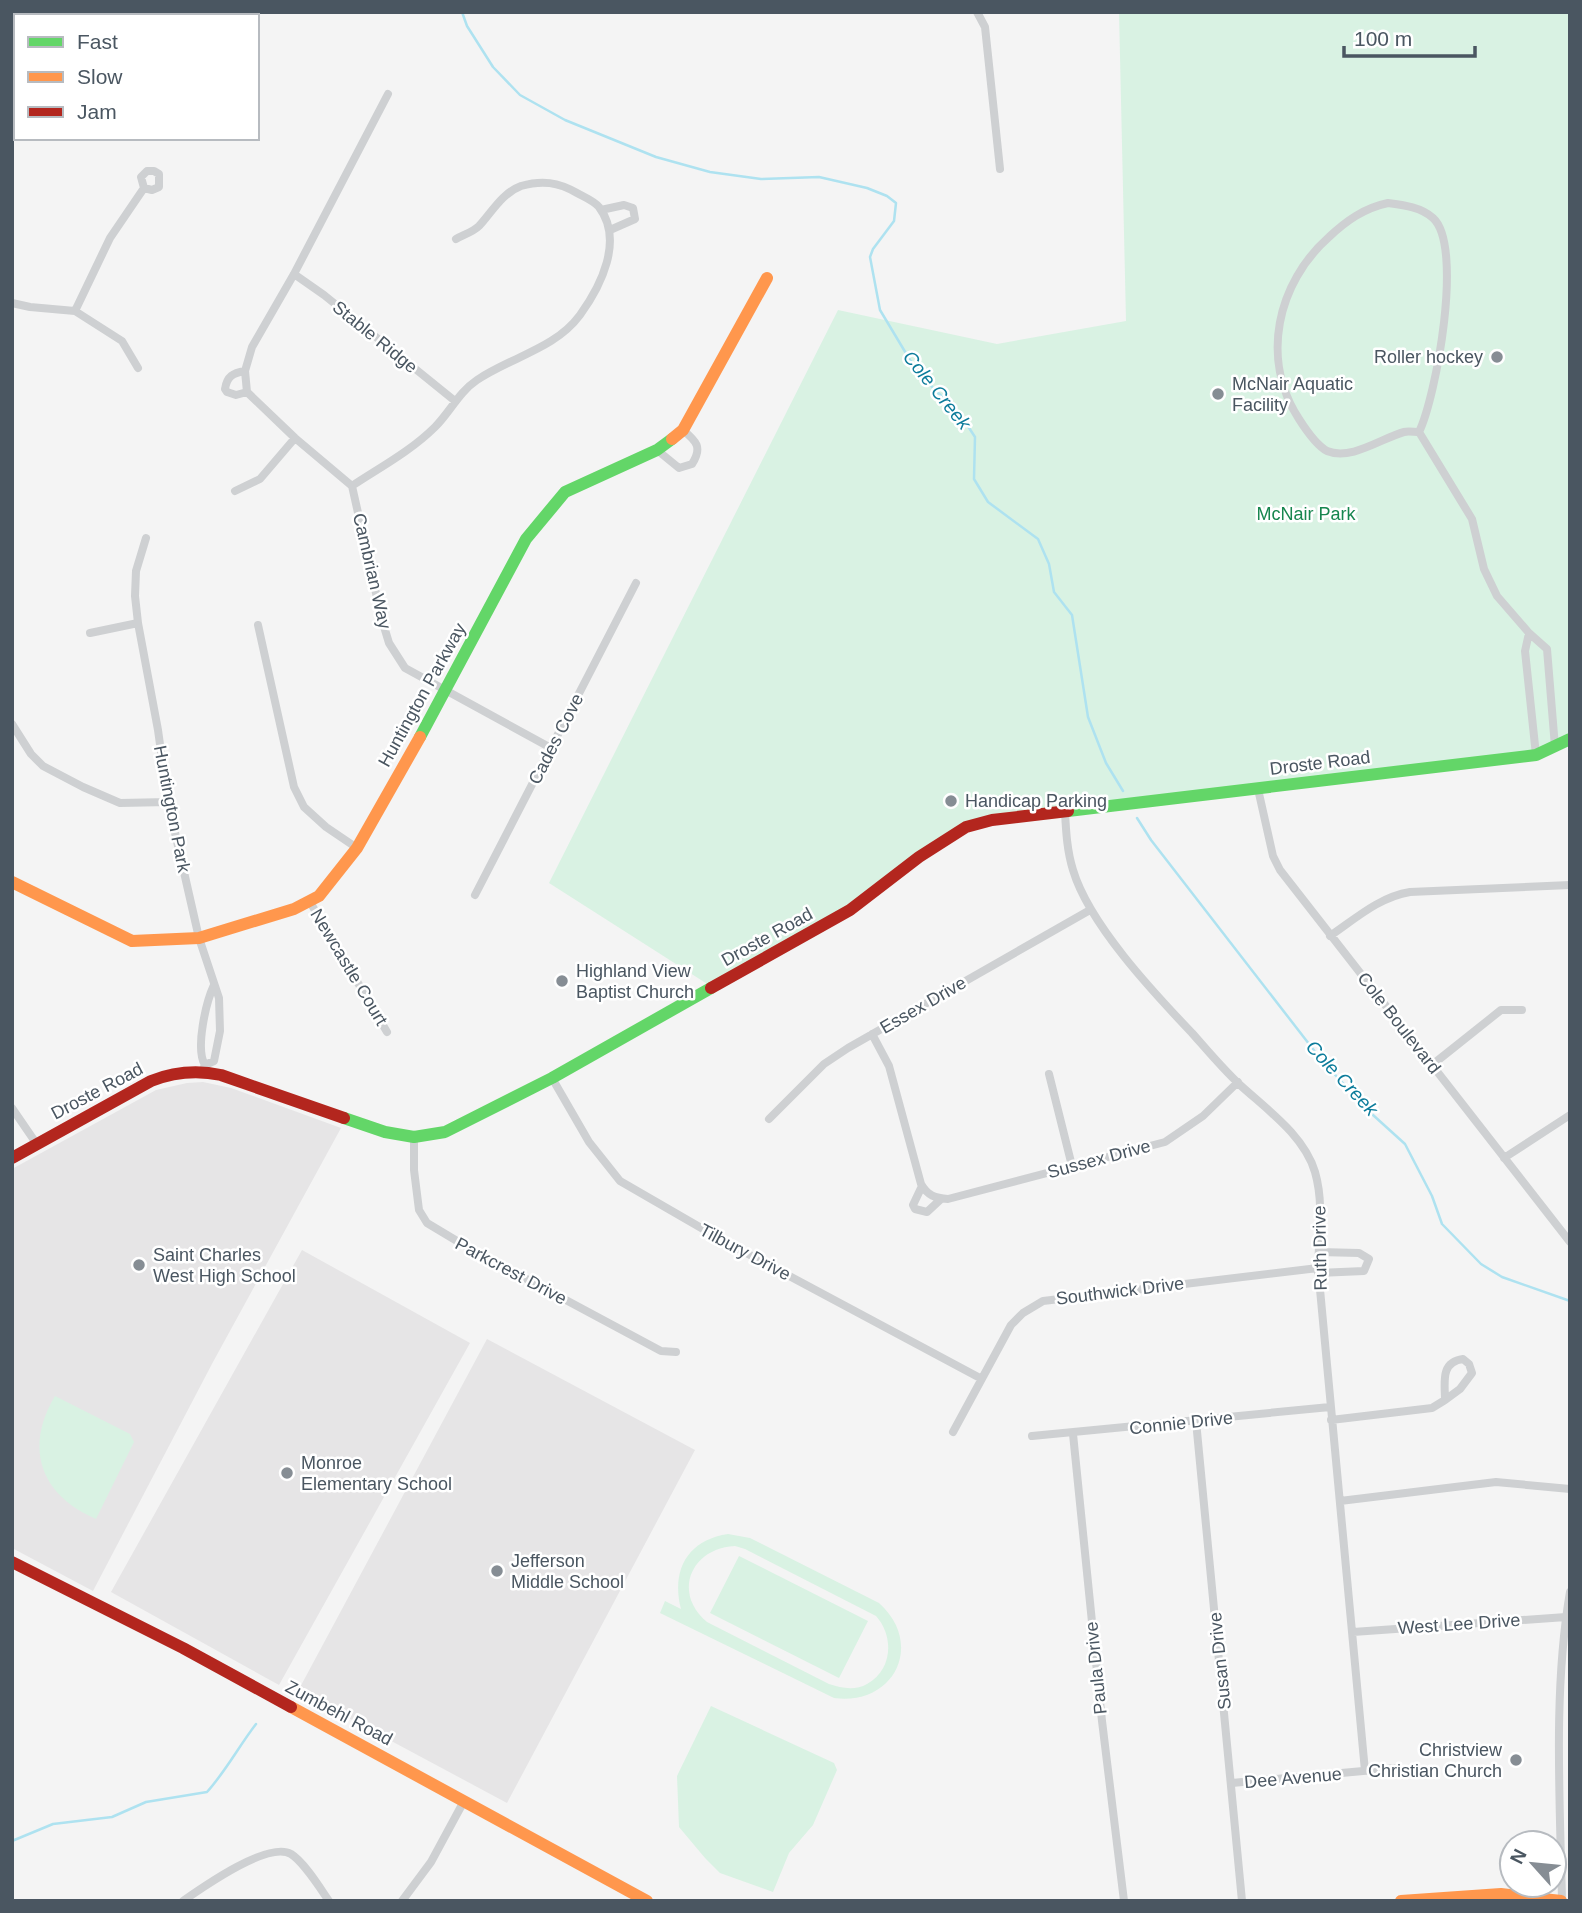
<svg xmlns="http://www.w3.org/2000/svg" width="1582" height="1913" font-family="Arial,sans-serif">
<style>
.education{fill:#e6e5e6}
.green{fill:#d9f2e3;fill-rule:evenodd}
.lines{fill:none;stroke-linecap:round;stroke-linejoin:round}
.stream{stroke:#aee2f0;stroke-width:2.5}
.street{stroke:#ced0d2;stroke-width:8}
.fast{stroke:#63d668;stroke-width:12}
.slow{stroke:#ff974d;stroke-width:12}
.jam{stroke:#b3261e;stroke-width:12}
.poi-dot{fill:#868d94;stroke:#fff;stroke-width:2.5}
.labels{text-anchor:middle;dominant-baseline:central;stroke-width:5;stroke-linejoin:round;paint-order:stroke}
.street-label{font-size:18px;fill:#4a5661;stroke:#fff}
.poi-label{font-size:18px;fill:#4a5661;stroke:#fff;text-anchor:start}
.park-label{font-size:18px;fill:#17864f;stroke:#fff}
.water-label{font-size:19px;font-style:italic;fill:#0c7c9b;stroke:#fff}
</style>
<rect width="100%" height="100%" fill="#f4f4f4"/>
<path class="education" d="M203,1082L231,1088L341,1128L213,1362L93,1591L12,1548V1169L156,1090L187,1083Z
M302,1250L470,1343L279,1685L111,1592Z
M487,1339L695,1450L507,1803L298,1691Z"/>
<path class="green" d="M1119,12H1570V731L1548,750L966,827L850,910L712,987L549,883L838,310L997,344L1126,321Z
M55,1396L130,1434L134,1442L96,1519C40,1495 24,1448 55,1396Z
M728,1534L750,1538L879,1603C925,1644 894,1706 834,1698L660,1613L665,1601L681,1609C671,1571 687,1540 728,1534ZM735,1546L745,1549L876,1616C894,1636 893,1670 867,1684C855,1691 841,1688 829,1684L707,1622C672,1593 691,1548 735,1546Z
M739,1556L868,1621L839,1678L710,1613Z
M711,1706L834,1763L837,1770L813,1825L789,1853L773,1892L720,1873L705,1858L679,1827L677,1776Z"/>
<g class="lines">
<path class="stream" d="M462,12L467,26L493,67L520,95L565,120L656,157L710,172L761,179L819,177L867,188L887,196L896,203L894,221L873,249L870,257L880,310L910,360L933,388L960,414L975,437L974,479L988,502L1038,539L1049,564L1054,592L1072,615L1088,717L1106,763L1123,791
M1137,818L1151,840L1323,1062L1373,1115L1405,1144L1432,1196L1442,1224L1481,1264L1502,1277L1570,1301
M12,1841L53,1824L112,1817L146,1802L207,1792C226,1771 239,1746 256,1724"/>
<path class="street" d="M977,12L985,27L1000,169
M388,94L294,274L252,347L245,371L247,392L295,438L352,486L382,620L389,643L405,668L551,748
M1388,203C1403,205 1421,207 1433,218C1464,246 1436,397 1419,432C1414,432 1408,431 1404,432C1382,438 1351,461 1327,451C1316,445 1306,430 1299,419C1260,359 1277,283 1329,237C1346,221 1364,208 1388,203Z
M601,210L624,205L633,208L635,219L610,230
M294,274L324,295L455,401
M12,303L30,307L75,311L122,341L138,368
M75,311L110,238L144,188L152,190L159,187V174L154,171H147L141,177L144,188
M245,371C233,373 227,376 225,389L227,392L236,395L247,392
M1419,432L1472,519L1484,569L1497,596L1529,633
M657,450L679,468L692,464C703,447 696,441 683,430
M352,486C379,468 411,451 435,427C450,412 459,392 477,380C511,357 555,349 580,315C601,286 624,240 599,207C594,201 584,197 577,193C558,182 542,180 521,186C502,193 492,212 479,226C473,232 463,235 456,239
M235,491L260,479L295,438
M146,538L136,571L135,596L138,623L158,730L168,802L199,938L219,998L220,1031L214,1061L205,1065L202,1071
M258,625L294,787L304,807L326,827L357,848
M90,633L138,623
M12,724L31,754L43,766L83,787L120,803L168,802
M1536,755L1525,651L1529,633L1547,649L1555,747
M1258,789L1273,856L1280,870L1570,1242
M1065,812C1066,831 1067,851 1073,870C1089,924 1153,992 1192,1033C1207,1050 1222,1068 1239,1084C1266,1109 1304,1135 1315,1172C1324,1203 1319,1236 1318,1268L1365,1771
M475,895L636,583
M310,902L387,1032
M1330,936C1355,919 1379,897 1410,892L1570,885
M872,1034L889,1066L921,1184C928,1196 935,1198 948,1199L1165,1142L1203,1116L1238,1082
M205,1065C195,1049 206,1002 214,985
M1432,1065L1501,1010H1522
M1049,1074L1072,1166
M552,1078L589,1142L620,1181L722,1240L980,1378
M12,1108L36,1143
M769,1119L824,1064L848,1048L1090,910
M414,1137V1170L419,1210L427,1223L467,1247L661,1351L676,1352
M1504,1158L1570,1115
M922,1186L913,1205L915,1209L927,1212L941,1199
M1318,1273L1364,1271L1369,1259L1359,1253L1319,1252
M1331,1420L1432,1408L1445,1400C1445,1383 1440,1362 1463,1359L1469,1364L1472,1373L1460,1389L1445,1400
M1196,1421L1242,1901
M953,1432L1011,1325L1023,1313L1043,1301L1318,1268
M1073,1434L1102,1721L1124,1901
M1032,1436L1330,1407
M1340,1501L1496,1482L1570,1489
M1353,1632L1566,1617
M1232,1783L1396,1768
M183,1901C203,1887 268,1841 291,1854C304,1862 320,1888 329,1901
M402,1901L431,1862L464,1801
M1562,1901C1560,1800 1553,1691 1570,1592"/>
<path class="fast" d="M420,737L526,539L565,492L657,450L672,439
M1068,811L1536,755L1570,739
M344,1118L385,1132L414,1137L445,1132L552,1078L711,988"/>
<path class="slow" d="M672,439L683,430L767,278
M12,882L132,941L199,938L294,909L319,896L357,848L420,737
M291,1707L647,1901
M1401,1901L1501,1894L1561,1901"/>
<path class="jam" d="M711,988L850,910L919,857L966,827L992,820L1068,811
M12,1158L151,1081C174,1072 197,1070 221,1075L344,1118
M12,1562L183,1648L291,1707"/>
</g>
<g class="poi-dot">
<circle cx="1497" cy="357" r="7"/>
<circle cx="1218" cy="394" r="7"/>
<circle cx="951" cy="801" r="7"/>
<circle cx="562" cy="981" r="7"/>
<circle cx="139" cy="1265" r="7"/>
<circle cx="287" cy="1473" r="7"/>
<circle cx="497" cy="1571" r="7"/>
<circle cx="1516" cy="1760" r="7"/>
</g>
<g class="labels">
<g class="street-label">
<text transform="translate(375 337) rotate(39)">Stable Ridge</text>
<text transform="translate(372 571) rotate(77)">Cambrian Way</text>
<text transform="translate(422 695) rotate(-61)">Huntington Parkway</text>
<text transform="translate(556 739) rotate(-63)">Cades Cove</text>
<text transform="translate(1320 763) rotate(-7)">Droste Road</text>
<text transform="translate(172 809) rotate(79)">Huntington Park</text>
<text transform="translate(767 937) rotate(-29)">Droste Road</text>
<text transform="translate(349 967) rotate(59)">Newcastle Court</text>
<text transform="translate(923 1005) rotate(-30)">Essex Drive</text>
<text transform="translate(1399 1023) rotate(52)">Cole Boulevard</text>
<text transform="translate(97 1091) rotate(-28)">Droste Road</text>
<text transform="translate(1099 1159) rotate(-15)">Sussex Drive</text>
<text transform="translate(1320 1248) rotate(-91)">Ruth Drive</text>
<text transform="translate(745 1252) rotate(28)">Tilbury Drive</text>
<text transform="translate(511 1271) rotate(28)">Parkcrest Drive</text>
<text transform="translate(1120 1291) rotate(-7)">Southwick Drive</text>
<text transform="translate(1181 1423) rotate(-6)">Connie Drive</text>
<text transform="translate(1459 1624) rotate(-4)">West Lee Drive</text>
<text transform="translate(1220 1661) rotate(-96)">Susan Drive</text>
<text transform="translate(1096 1668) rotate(-96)">Paula Drive</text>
<text transform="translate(339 1713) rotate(28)">Zumbehl Road</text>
<text transform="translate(1293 1778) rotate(-5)">Dee Avenue</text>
</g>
<g class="poi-label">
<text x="1483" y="357" text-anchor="end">Roller hockey</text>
<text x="1232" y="384">McNair Aquatic<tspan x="1232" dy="21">Facility</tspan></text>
<text x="965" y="801">Handicap Parking</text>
<text x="576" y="971">Highland View<tspan x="576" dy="21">Baptist Church</tspan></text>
<text x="153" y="1255">Saint Charles<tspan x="153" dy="21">West High School</tspan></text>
<text x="301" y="1463">Monroe<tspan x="301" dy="21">Elementary School</tspan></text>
<text x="511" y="1561">Jefferson<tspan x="511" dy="21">Middle School</tspan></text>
<text x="1502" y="1750" text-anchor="end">Christview<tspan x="1502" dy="21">Christian Church</tspan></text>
</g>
<g class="park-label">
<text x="1306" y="514">McNair Park</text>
</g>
<g class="water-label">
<text transform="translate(937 390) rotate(51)">Cole Creek</text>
<text transform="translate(1342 1078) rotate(47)">Cole Creek</text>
</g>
</g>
<rect width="1582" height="1913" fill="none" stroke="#4a5661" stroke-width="28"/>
<rect x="14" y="14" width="245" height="126" fill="#ffffff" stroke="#b7bbc0" stroke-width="2"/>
<rect x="28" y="37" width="35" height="10" fill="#63d668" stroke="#b7bbc0" stroke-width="2"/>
<text x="77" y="49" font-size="21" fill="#4a5661">Fast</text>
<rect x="28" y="72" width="35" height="10" fill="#ff974d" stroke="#b7bbc0" stroke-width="2"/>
<text x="77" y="84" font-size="21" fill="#4a5661">Slow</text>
<rect x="28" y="107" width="35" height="10" fill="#b3261e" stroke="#b7bbc0" stroke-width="2"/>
<text x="77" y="119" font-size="21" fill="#4a5661">Jam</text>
<g transform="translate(1533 1864) rotate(297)"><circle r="33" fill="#ffffff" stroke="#b7bbc0" stroke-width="2"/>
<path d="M0-5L12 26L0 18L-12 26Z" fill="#868d94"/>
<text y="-10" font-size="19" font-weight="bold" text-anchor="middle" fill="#4a5661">N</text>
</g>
<path d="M1344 46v10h131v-10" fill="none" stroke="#4a5661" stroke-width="3.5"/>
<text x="1354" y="46" font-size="21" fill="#4a5661" stroke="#ffffff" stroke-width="5" paint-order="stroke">100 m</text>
</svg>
